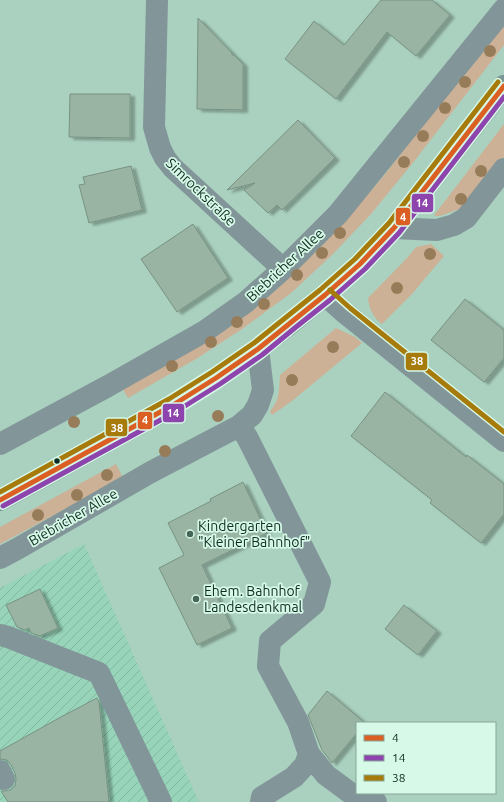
<svg xmlns="http://www.w3.org/2000/svg" width="504" height="802" font-family="Ubuntu,sans-serif">
<style>
.industrial{fill:url(#industrial-furrows)}
.grass{fill:#ccb196}
.building{fill:#9ab4a3;stroke:#789282;filter:url(#shadow)}
.lines{fill:none;stroke-linecap:round;stroke-linejoin:round}
.minor{stroke:#829699;stroke-width:22}
.major{stroke:#7a9694;stroke-width:22}
.bus-1-casing{stroke:#d7f9e8;stroke-width:8}
.bus-2-casing{stroke:#d7f9e8;stroke-width:8}
.bus-3-casing{stroke:#d7f9e8;stroke-width:8}
.bus-1{stroke:#db5f22;stroke-width:5}
.bus-2{stroke:#8e44ad;stroke-width:5}
.bus-3{stroke:#a67b0b;stroke-width:5}
.tree{fill:#977c59}
.bus-dot{fill:#0f2c20;stroke:#d7f9e8;stroke-width:1.5}
.poi-dot{fill:#456658;stroke:#d7f9e8;stroke-width:1.5}
.labels{text-anchor:middle;dominant-baseline:central;stroke-width:3.5;stroke-linejoin:round;paint-order:stroke}
.street-label{font-size:14px;fill:#0f2c20;stroke:#d7f9e8}
.poi-label{font-size:14px;fill:#0f2c20;stroke:#d7f9e8;text-anchor:start}
.line-badge{stroke:#d7f9e8;stroke-width:1.5}
.badge-label{font-size:11px;text-anchor:middle;font-weight:bold;fill:#fff}
</style>
<defs>
<pattern id="industrial-furrows" width="10" height="10" patternUnits="userSpaceOnUse"><rect width="10" height="10" fill="#97d4b9"/><path d="M-1 1l2-2M0 10L10 0M9 11l2-2" fill="none" stroke="#81b69f"/></pattern>
<filter id="shadow"><feDropShadow dx="4.5" dy="2.5" stdDeviation="1" flood-color="#0004"/></filter>
</defs>
<rect width="100%" height="100%" fill="#aad1bf"/>
<path class="industrial" d="M84,544L199,802H0V588Z"/>
<path class="grass" d="M504,22V45L412,164L371,214L332,255L291,293L242,329L196,359L128,398L122,388L338,228L382,178Z
M504,124V157L465,207L440,216H434L435,214Z
M431,244L444,256L412,294L382,324C373,318 369,308 368,298L407,258L416,247Z
M336,328L355,337L362,343L292,401L272,415L270,411C280,401 279,388 280,375Z
M116,464L123,478L0,544V527Z"/>
<path class="building" d="M381,0H432L450,15L416,56L387,32L336,99L285,59L314,21L344,45Z
M198,18L232,53V55H234L243,64V110L197,109Z
M70,94H130V138L69,137Z
M298,120L335,158L282,210L277,205L268,213L244,190L255,183L227,190Z
M131,166L142,210L89,223L79,185L85,184L83,177Z
M193,224L228,278L177,312L141,259Z
M465,299L504,330V358L484,382L431,340Z
M385,392L466,457L467,455L504,484V514L481,543L430,503L432,500L351,436Z
M243,482L267,533L202,565L232,628L197,645L159,568L184,555L168,523L211,501L210,499Z
M40,589L58,628L40,636L31,633L29,628L25,630L17,627L6,605Z
M404,605L437,631L418,655L385,629Z
M327,691L365,723H357V733L332,763L322,750L308,715Z
M97,698L99,702L109,802H8L1,791H4L10,790L15,786L16,779L15,773L11,765L7,760L0,759V751L59,718Z"/>
<g class="lines">
<path class="minor" d="M157,0L154,127L160,148L165,158L173,168L283,269
M394,228L437,230L454,225L466,218L504,169
M325,295L345,313L504,441
M239,426L247,437L320,582L314,604L270,641L268,666L298,722L309,754L326,775L360,800L376,802
M0,444L108,386L205,331L246,302L283,269L338,214L504,9
M0,558L17,549L151,472L239,426L252,415L258,405L263,390L258,349
M0,635L8,637L99,673L161,802
M0,771L4,779
M261,802L262,797L294,777L305,765L309,754"/>
<path class="major" d="M0,500L173,405L216,378L258,349L292,322L325,295L360,264L394,228L504,86"/>
<defs>
<path id="bus-1" d="M0,500L173,405L216,378L258,349L325,295L360,264L394,228L504,86"/>
<path id="bus-2" d="M3,506L177,411L220,384L262,355L296,327L330,300L365,269L399,233L504,97"/>
<path id="bus-3" d="M330,290L350,308L504,432
M0,492L169,399L212,372L254,343L320,290L355,259L389,223L498,82"/>
</defs>
<use href="#bus-1" class="bus-1-casing"/>
<use href="#bus-2" class="bus-2-casing"/>
<use href="#bus-3" class="bus-3-casing"/>
<use href="#bus-1" class="bus-1"/>
<use href="#bus-2" class="bus-2"/>
<use href="#bus-3" class="bus-3"/>
</g>
<g class="tree">
<circle cx="490" cy="51" r="6"/>
<circle cx="465" cy="82" r="6"/>
<circle cx="445" cy="108" r="6"/>
<circle cx="423" cy="136" r="6"/>
<circle cx="404" cy="162" r="6"/>
<circle cx="481" cy="171" r="6"/>
<circle cx="461" cy="199" r="6"/>
<circle cx="340" cy="233" r="6"/>
<circle cx="322" cy="253" r="6"/>
<circle cx="430" cy="254" r="6"/>
<circle cx="297" cy="275" r="6"/>
<circle cx="397" cy="288" r="6"/>
<circle cx="264" cy="304" r="6"/>
<circle cx="237" cy="322" r="6"/>
<circle cx="211" cy="342" r="6"/>
<circle cx="333" cy="347" r="6"/>
<circle cx="172" cy="366" r="6"/>
<circle cx="292" cy="380" r="6"/>
<circle cx="218" cy="416" r="6"/>
<circle cx="74" cy="422" r="6"/>
<circle cx="165" cy="451" r="6"/>
<circle cx="107" cy="475" r="6"/>
<circle cx="77" cy="495" r="6"/>
<circle cx="38" cy="515" r="6"/>
</g>
<circle class="bus-dot" cx="57" cy="461" r="3.5"/>
<g class="poi-dot">
<circle cx="190" cy="534" r="4"/>
<circle cx="196" cy="599" r="4"/>
</g>
<g class="labels">
<g class="street-label">
<text transform="translate(201 192) rotate(44)">Simrockstraße</text>
<text transform="translate(285 265) rotate(-43)">Biebricher Allee</text>
<text transform="translate(73 517) rotate(-30)">Biebricher Allee</text>
</g>
<g class="poi-label">
<text x="198" y="526">Kindergarten<tspan x="198" dy="16">"Kleiner Bahnhof"</tspan></text>
<text x="204" y="591">Ehem. Bahnhof<tspan x="204" dy="16">Landesdenkmal</tspan></text>
</g>
</g>
<g class="line-badge">
<rect x="411" y="193" width="23" height="20" rx="4" fill="#8e44ad"/>
<rect x="395" y="207" width="16" height="19" rx="4" fill="#db5f22"/>
<rect x="405" y="352" width="23" height="19" rx="4" fill="#a67b0b"/>
<rect x="162" y="403" width="23" height="20" rx="4" fill="#8e44ad"/>
<rect x="137" y="411" width="16" height="19" rx="4" fill="#db5f22"/>
<rect x="105" y="418" width="23" height="19" rx="4" fill="#a67b0b"/>
</g>
<g class="badge-label">
<text x="422" y="207">14</text>
<text x="403" y="221">4</text>
<text x="417" y="365">38</text>
<text x="173" y="417">14</text>
<text x="145" y="424">4</text>
<text x="117" y="432">38</text>
</g>
<rect x="356" y="722" width="140" height="72" fill="#d7f9e8" stroke="#87a798"/>
<rect x="364" y="735" width="20" height="6" fill="#db5f22" stroke="#87a798"/>
<text x="392" y="742" font-size="12" fill="#0f2c20">4</text>
<rect x="364" y="755" width="20" height="6" fill="#8e44ad" stroke="#87a798"/>
<text x="392" y="762" font-size="12" fill="#0f2c20">14</text>
<rect x="364" y="775" width="20" height="6" fill="#a67b0b" stroke="#87a798"/>
<text x="392" y="782" font-size="12" fill="#0f2c20">38</text>
</svg>
